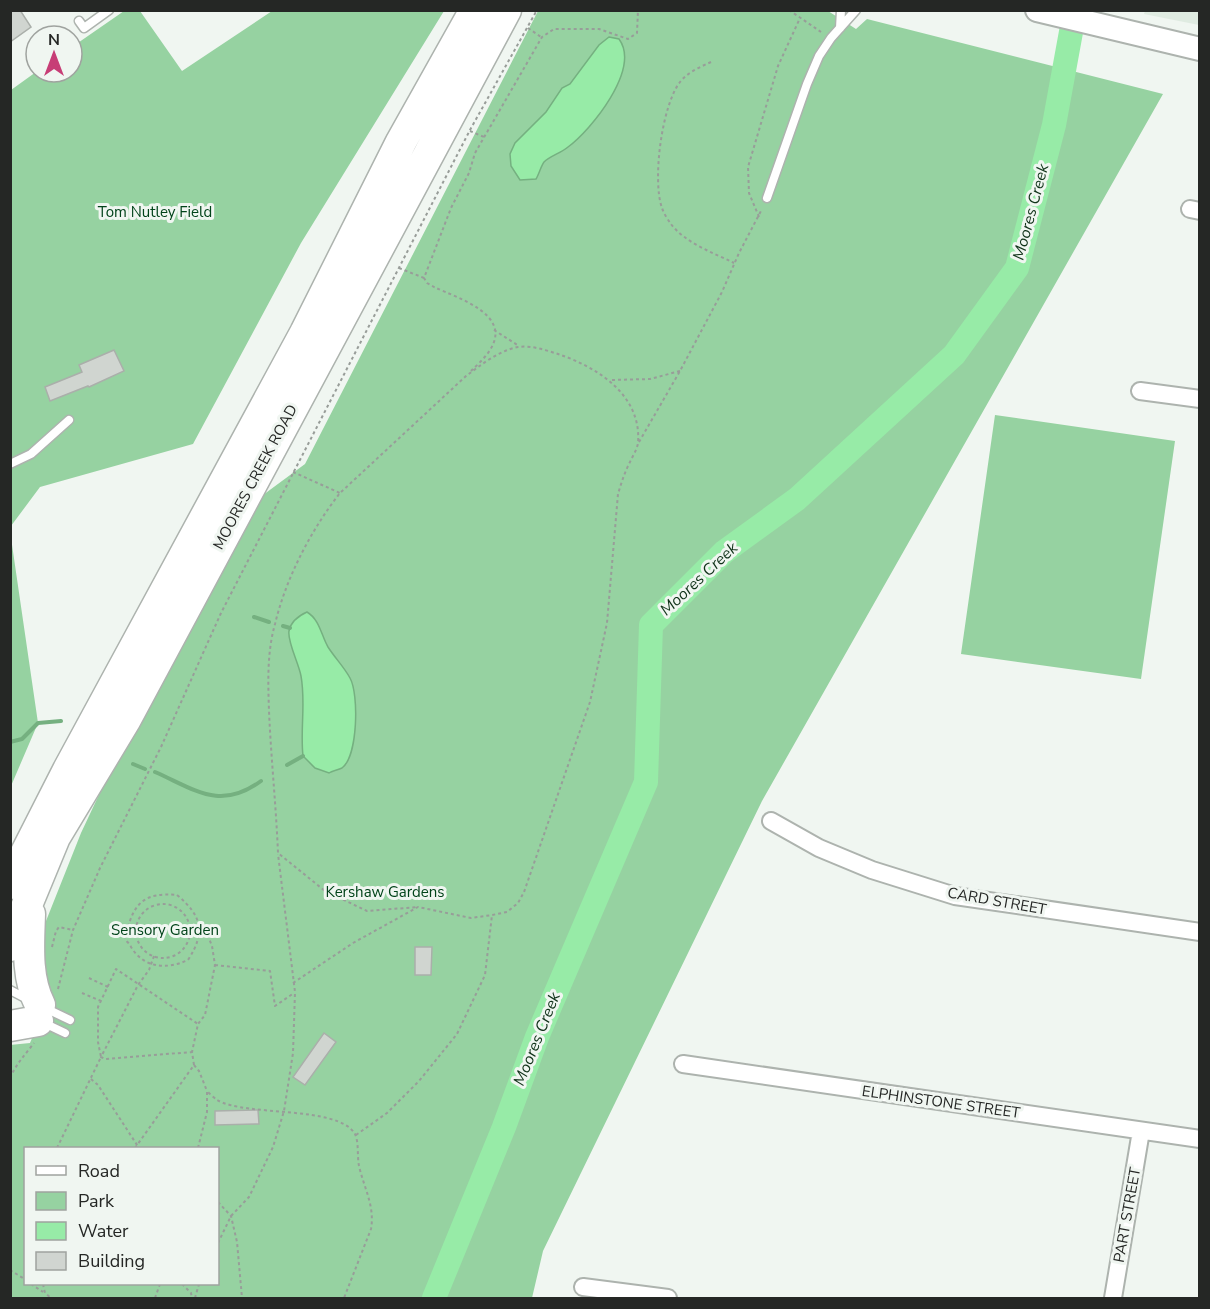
<svg xmlns="http://www.w3.org/2000/svg" width="1210" height="1309" font-family="'Nunito Sans',sans-serif">
<style>
.built{fill:#dfebe1}
.green{fill:#96d2a1;fill-rule:evenodd}
.water{fill:#97eba7;stroke:#75b080;stroke-width:1.5}
.lines{fill:none;stroke-linecap:round;stroke-linejoin:round}
.stream{stroke:#75b080;stroke-width:4}
.river{stroke:#97eba7;stroke-width:24}
.building{fill:#d0d5d0;stroke:#aaafaa;stroke-width:1.5}
.lane-casing{stroke:#adb3ae;stroke-width:11}
.street-casing{stroke:#adb3ae;stroke-width:20}
.secondary-casing{stroke:#adb3ae;stroke-width:26}
.highway-casing{stroke:#adb3ae;stroke-width:33}
.path{stroke:#989d99;stroke-width:2;stroke-dasharray:3 3;stroke-linecap:butt}
.lane{stroke:#fff;stroke-width:8}
.street{stroke:#fff;stroke-width:16}
.secondary{stroke:#fff;stroke-width:22}
.highway{stroke:#fff;stroke-width:30}
.labels{text-anchor:middle;dominant-baseline:central;stroke-width:6;stroke-linejoin:round;paint-order:stroke}
.park-label{font-size:15px;fill:#004319;stroke:#f0f6f1}
.street-label{font-size:15px;fill:#252725;stroke:#f0f6f1}
.water-label{font-size:16px;font-style:italic;fill:#0f3218;stroke:#f0f6f1}
</style>
<rect width="100%" height="100%" fill="#f0f6f1"/>
<path class="built" d="M1145,11H1199V25L1144,14Z"/>
<path class="green" d="M124,11H140L182,71L272,11H444L301,243L193,444L40,487L11,526V90L36,72H72V47Z
M538,11H828L856,29L867,19L1163,94L762,801L543,1251L532,1298H11L10,1045L30,1043L49,997L40,956L46,921L81,833L119,752L263,495L305,464ZM26,1148H218V1284H26Z
M995,415L1175,441L1141,679L961,654Z
M10,531L38,723L11,786H10Z"/>
<path class="water" d="M609,37L619,39C641,69 591,130 568,147C561,153 550,156 544,162C541,166 539,174 536,179L520,180L511,166L510,154L515,143L546,112L562,88L570,84L599,45Z
M307,612C320,620 321,635 328,647C335,658 344,667 350,678C359,694 358,756 342,768C338,770 332,771 329,773L315,768L303,756C300,729 306,703 301,676C299,664 287,641 289,631C291,621 298,616 307,612Z"/>
<g class="lines">
<path class="stream" d="M254,617L269,622
M283,626L290,628
M10,742L22,739L38,723L61,721
M133,764L145,769
M287,765L303,756
M155,772C196,790 220,811 261,781"/>
<path class="river" d="M434,1298L504,1127L537,1037L646,782L651,625L724,552L797,499L954,355L1017,268L1054,125L1075,10"/>
</g>
<path class="building" d="M10,10H20L31,27L10,42Z
M114,350L124,371L89,387L88,386L50,401L45,387L82,372L79,365Z
M415,947H432L431,975H415Z
M324,1033L336,1042L305,1085L293,1077Z
M258,1110L259,1124L215,1125V1111Z"/>
<g class="lines">
<defs>
<path id="lane" d="M79,21L84,28L109,10
M840,28L841,10
M767,198L807,84L819,56L831,38L856,10
M10,464L31,454L69,420
M10,990L29,1000
M43,1007L70,1020
M44,1023L65,1033"/>
<path id="street" d="M1190,209L1200,211
M1140,391L1200,399
M771,821L819,848L872,870L955,896L1200,932
M683,1064L1200,1139
M583,1287L668,1298
M1113,1298L1141,1131"/>
<path id="secondary" d="M1037,10L1200,49"/>
<path id="highway" d="M10,884L68,770L305,333L401,142L475,10
M30,914C29,944 26,977 40,1005
M10,946L55,837L126,719L506,10
M10,1026L38,1021"/>
</defs>
<use href="#lane" class="lane-casing"/>
<use href="#street" class="street-casing"/>
<use href="#secondary" class="secondary-casing"/>
<use href="#highway" class="highway-casing"/>
<path class="path" d="M789,10L821,32
M528,28L541,37
M711,62C700,67 688,72 680,82C662,105 652,180 662,208C664,214 668,220 671,224C685,243 714,253 734,263
M470,131L484,137
M759,217L749,193L748,167L778,66L800,18
M399,268L424,278
M494,330L519,346
M471,371C477,365 485,358 490,350C513,314 457,298 434,287L427,283L424,278L451,208L469,173L475,153L542,37L554,29H599L628,39L637,33L638,10
M612,380L650,379L680,371
M639,442L680,371L722,292L739,253L762,209
M293,472L340,493
M177,895C202,916 206,932 188,960C166,970 144,968 131,947C130,944 127,942 126,940C124,935 127,935 127,931C134,902 146,892 177,895Z
M136 931a27 27 0 1 1 54 0a27 27 0 1 1-54 0Z
M52,947L56,931L59,927L73,930
M154,956L149,970L138,985L101,1057L105,1059L192,1052
M215,965L270,971L275,1006L294,993
M89,978L108,987
M293,983L353,943L418,907L471,918L492,915L507,912L518,903L524,892L590,702L607,623L618,494C621,484 624,474 629,464C632,457 637,450 638,443C642,395 597,367 558,354C545,350 531,345 518,347C498,351 481,365 466,376L340,493C311,530 286,578 275,624C267,652 268,682 269,711C271,758 276,805 278,853L325,891L367,911L418,907
M58,989L73,930L100,868L161,747L221,613L470,130L537,10
M82,993L101,1001
M194,1065L199,1071L207,1091
M10,1078C16,1064 25,1055 34,1043
M91,1079L98,1085L139,1148
M356,1135L387,1113L419,1081L457,1034L485,975L492,915
M57,1148L101,1057L98,1042V1007L116,969L198,1024
M135,1148L194,1065L192,1052L198,1024L205,1015L215,965L212,946L204,926L190,928
M198,1148L207,1112V1091C210,1094 214,1098 217,1100C246,1117 338,1105 355,1134C359,1142 357,1156 359,1166C364,1188 375,1206 371,1229L344,1298
M218,1202L231,1216L237,1242L242,1298
M218,1243L231,1216L249,1197L273,1147L284,1111L293,1053L295,992L278,854
M10,1270L26,1280
M31,1284L43,1292
M43,1284L45,1293L51,1298
M182,1284L191,1293L192,1298
M155,1298L160,1284
M195,1298L199,1284"/>
<use href="#lane" class="lane"/>
<use href="#street" class="street"/>
<use href="#secondary" class="secondary"/>
<use href="#highway" class="highway"/>
</g>
<g class="labels">
<g class="park-label">
<text x="155" y="212">Tom Nutley Field</text>
<text x="385" y="892">Kershaw Gardens</text>
<text x="165" y="930">Sensory Garden</text>
</g>
<g class="street-label">
<text transform="translate(255 477) rotate(-62)">MOORES CREEK ROAD</text>
<text transform="translate(997 901) rotate(10)">CARD STREET</text>
<text transform="translate(941 1102) rotate(8)">ELPHINSTONE STREET</text>
<text transform="translate(1127 1215) rotate(-80)">PART STREET</text>
</g>
<g class="water-label">
<text transform="translate(1031 212) rotate(-75)">Moores Creek</text>
<text transform="translate(699 579) rotate(-43)">Moores Creek</text>
<text transform="translate(537 1039) rotate(-68)">Moores Creek</text>
</g>
</g>
<rect width="1210" height="1309" fill="none" stroke="#252725" stroke-width="24"/>
<rect x="24" y="1147" width="195" height="138" fill="#f0f6f1" stroke="#9fa39f" stroke-width="1.5"/>
<rect x="36" y="1166" width="30" height="9" fill="#ffffff" stroke="#9fa39f" stroke-width="1.5"/>
<text x="78" y="1177" font-size="18" fill="#252725">Road</text>
<rect x="36" y="1192" width="30" height="18" fill="#96d2a1" stroke="#9fa39f" stroke-width="1.5"/>
<text x="78" y="1207" font-size="18" fill="#252725">Park</text>
<rect x="36" y="1222" width="30" height="18" fill="#97eba7" stroke="#9fa39f" stroke-width="1.5"/>
<text x="78" y="1237" font-size="18" fill="#252725">Water</text>
<rect x="36" y="1252" width="30" height="18" fill="#d0d5d0" stroke="#9fa39f" stroke-width="1.5"/>
<text x="78" y="1267" font-size="18" fill="#252725">Building</text>
<g transform="translate(54 54)"><circle r="28" fill="#f0f6f1" stroke="#9fa39f" stroke-width="1.5"/>
<path d="M0-4.5L10 22L0 15L-10 22Z" fill="#c73d76"/>
<text y="-9" font-size="16" font-weight="bold" text-anchor="middle" fill="#252725">N</text>
</g>
</svg>
